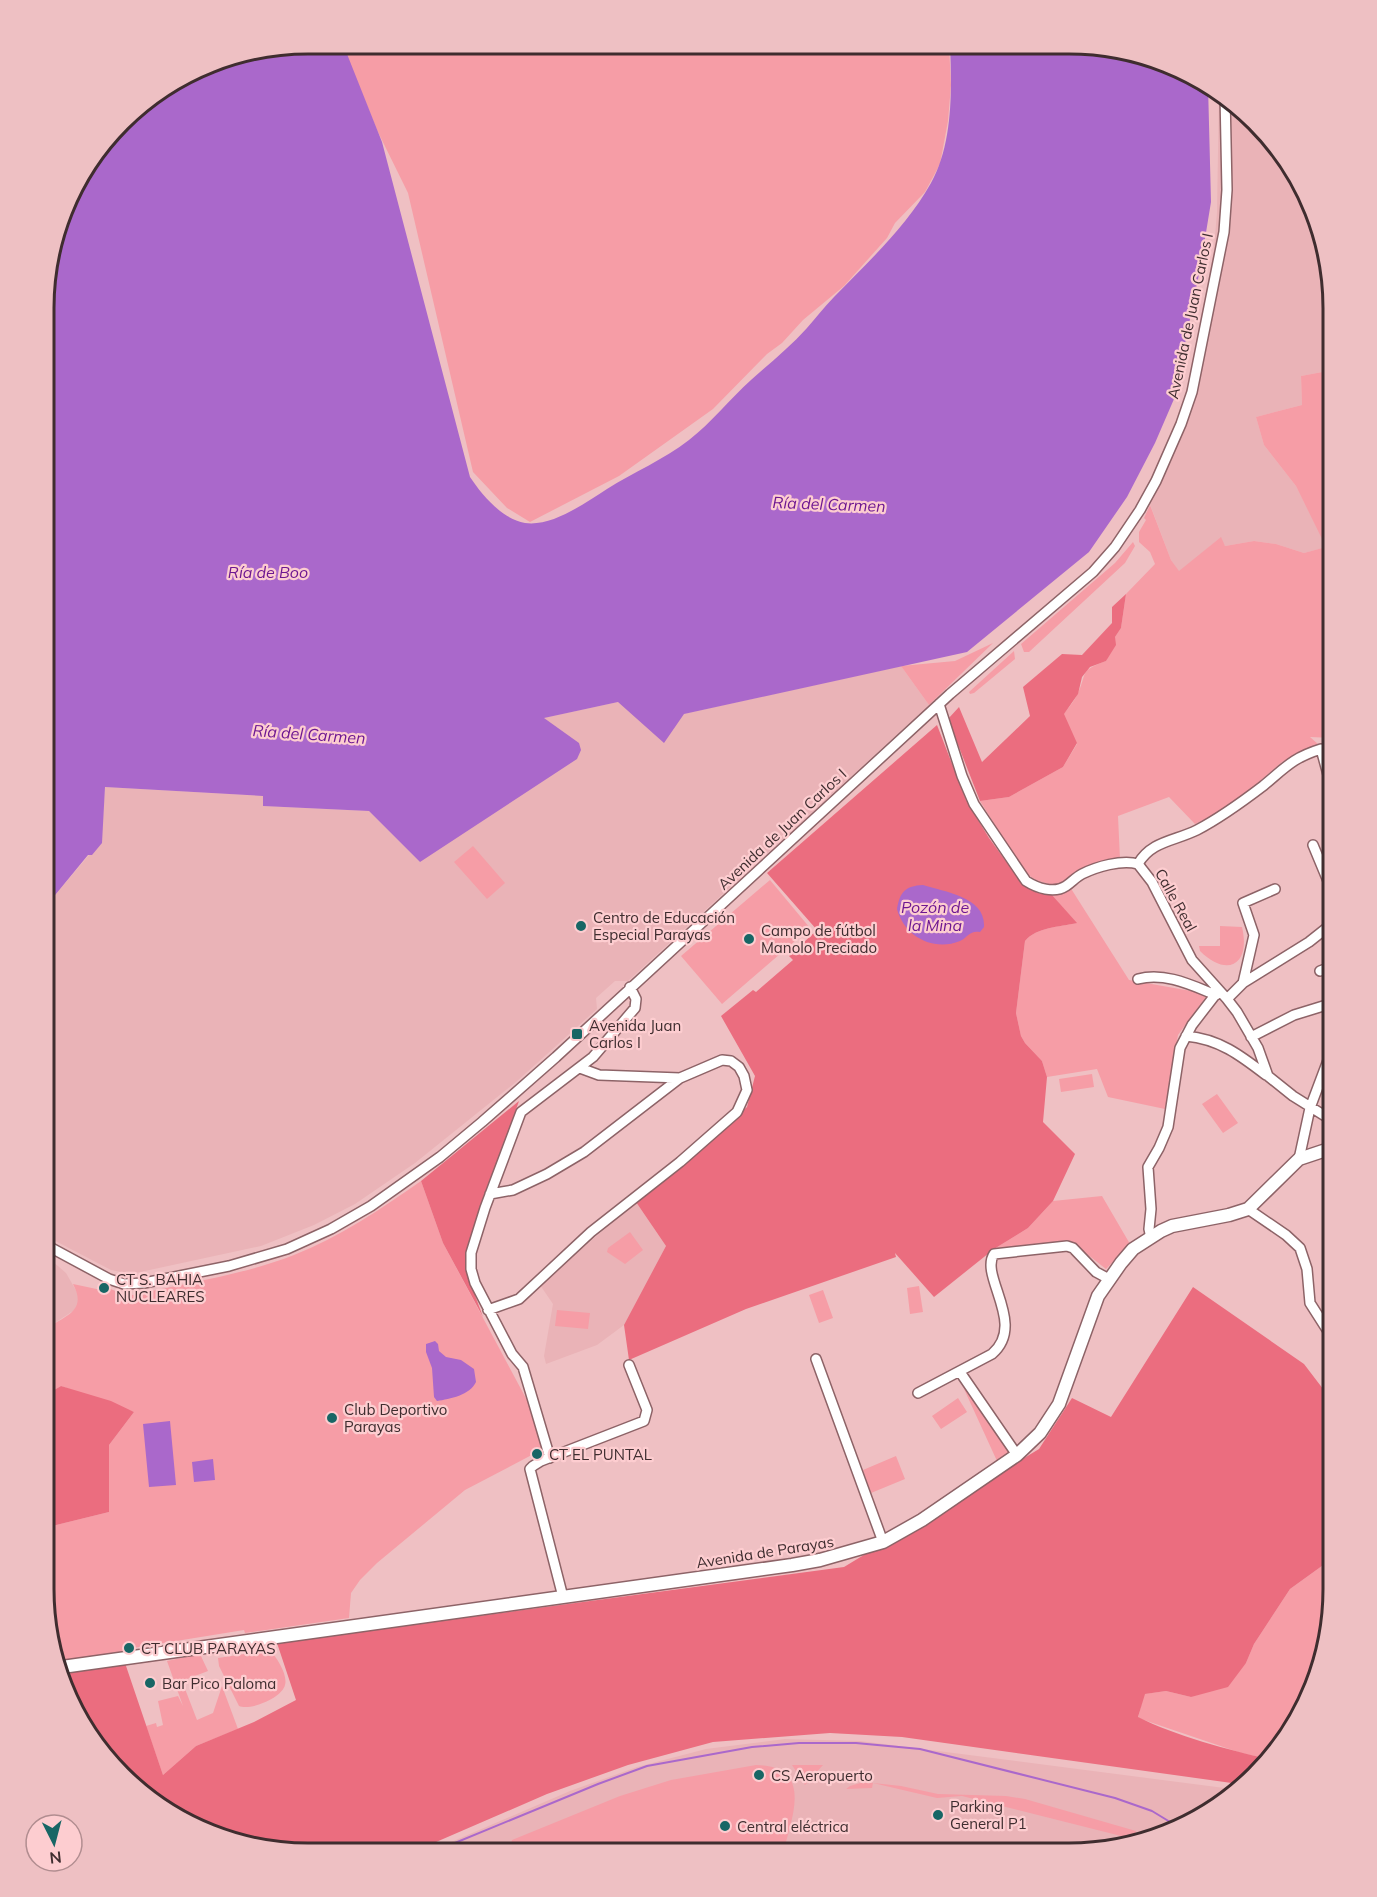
<svg xmlns="http://www.w3.org/2000/svg" width="1377" height="1897" font-family="Mulish,sans-serif">
<style>
.built{fill:#eab3b7}
.green{fill:#f69da6}
.forest{fill:#eb6d7f}
.water{fill:#aa68cb}
.lines{fill:none;stroke-linecap:round;stroke-linejoin:round}
.stream{stroke:#aa68cb;stroke-width:2}
.minor-casing{stroke:#8d6367;stroke-width:12}
.tertiary-casing{stroke:#8d6367;stroke-width:15}
.minor{stroke:#fff;stroke-width:9}
.tertiary{stroke:#fff;stroke-width:12}
.poi-dot{fill:#186665;stroke:#fdcdd0;stroke-width:2}
.labels{text-anchor:middle;dominant-baseline:central;stroke-width:4.5;stroke-linejoin:round;paint-order:stroke}
.street-label{font-size:15px;fill:#3f2d2f;stroke:#fdcdd0}
.poi-label{font-size:15px;fill:#3f2d2f;stroke:#fdcdd0;text-anchor:start}
.water-label{font-size:16px;font-style:italic;fill:#6e1791;stroke:#fdcdd0}
.rim{fill:none;stroke:#3f2d2f;stroke-width:3}
</style>
<rect width="100%" height="100%" fill="#efc0c3"/>
<path class="built" d="M1219,92L1230,98L1306,191L1333,307V370L1301,376L1302,405L1256,417L1264,445L1296,486L1327,547L1304,553L1276,544L1254,541L1225,546L1220,538L1179,572L1171,560L1145,491L1167,444L1182,407L1189,381L1214,249L1217,212Z
M901,666L929,705L628,981H615L596,998L597,1009L516,1082L415,1163L355,1204L314,1225L261,1246L131,1274L111,1270L44,1235L45,904L51,900L89,855L101,844L105,787L264,796L263,806L369,811L420,862L543,718L618,702L683,714Z
M636,1202L666,1246L646,1287L624,1325L597,1345L546,1364L544,1356L553,1304L540,1285Z
M44,1254L66,1273L78,1294L79,1302L76,1309L44,1330Z
M785,1739L860,1741L1240,1790L1186,1826L1070,1853L428,1852L570,1791L637,1767L706,1749Z"/>
<path class="green" d="M342,44L949,45L951,85L948,121L940,164L925,192L895,223L887,238L844,286L803,320L782,343L767,354L713,409L619,476L530,522L507,508L473,472L408,193L377,130Z
M1333,370V738L1310,737L1318,744L1282,762L1230,807L1195,824L1169,797L1118,816L1120,859L1082,869L1066,881L1052,885L1036,880L1025,873L980,801L1009,797L1063,767L1077,744L1063,715C1068,708 1074,702 1077,695C1088,673 1078,671 1106,661L1115,637L1121,628L1126,594L1155,564L1150,552L1139,542V532L1146,520L1144,518L1150,505L1171,560L1179,571L1221,537L1225,546L1254,541L1276,544L1304,553L1326,547L1296,486L1264,445L1256,417L1302,405L1301,376Z
M1133,542L1135,546L1125,563L1029,652H1024L1021,644L1115,563Z
M993,643L929,705L901,666L955,661Z
M1014,651L1015,659L974,693L970,694L969,692Z
M473,846L505,883L487,899L454,862Z
M770,880L810,928L722,1004L681,956Z
M1070,887L1129,980L1208,994L1178,1035L1165,1109L1108,1097L1097,1069L1047,1077L1042,1061L1025,1043L1021,1036L1016,1013L1025,941C1037,927 1059,927 1076,923L1052,895Z
M1220,926L1242,927C1251,965 1227,978 1200,951L1199,946H1220Z
M1092,1074L1094,1087L1061,1092L1059,1079Z
M1217,1094L1238,1123L1223,1133L1202,1104Z
M421,1181L443,1243L529,1404L545,1448L465,1490L377,1563L360,1580L351,1593L349,1618L245,1633L244,1630L133,1648L132,1651L60,1661L44,1590V1528L109,1512V1445L134,1412L61,1386L44,1396V1330C64,1316 88,1312 73,1284L106,1291L108,1288L123,1294L133,1295C186,1283 243,1275 294,1255C340,1237 381,1209 421,1181Z
M1102,1196L1130,1244L1106,1269L1073,1243L994,1249L1028,1228L1053,1201Z
M630,1232L643,1250L625,1264L607,1252L608,1248Z
M919,1286L923,1312L910,1314L907,1288Z
M823,1290L833,1318L819,1323L809,1295Z
M557,1310L590,1313L588,1329L555,1326Z
M959,1378L1010,1452L997,1461Z
M958,1398L967,1412L941,1429L932,1416Z
M896,1456L905,1479L871,1493L863,1470Z
M1333,1558V1607L1319,1674L1289,1736L1269,1759L1241,1753L1138,1718L1144,1694L1166,1691L1191,1697L1246,1663L1254,1644L1290,1589Z
M270,1650C277,1658 288,1675 285,1685C282,1698 250,1711 239,1706L219,1666L218,1658Z
M200,1654L208,1671L182,1681L197,1720L213,1713L222,1686L238,1729L196,1746L163,1775L146,1726L156,1723L157,1727L163,1725L158,1701L178,1696L183,1706L167,1661Z
M756,1765C814,1766 792,1817 783,1853L509,1852L512,1840L620,1796L671,1780Z
M792,1765H823L805,1785Z
M864,1782L901,1786L938,1794L1006,1796L1025,1799L1136,1831L1133,1839L962,1796L937,1798L873,1783L872,1788L846,1789L850,1786Z"/>
<path class="forest" d="M1126,594L1121,628L1115,637L1116,645L1106,661L1090,667L1082,677L1078,694L1064,714L1077,743L1063,767L1009,797L980,801L948,719L959,707L982,762L1030,716L1023,687L1062,654L1082,655L1112,623V607Z
M937,725L966,800L989,838L1024,886L1038,893L1052,895L1077,923C1059,927 1037,927 1025,941L1016,1013L1021,1036L1025,1043L1042,1061L1047,1077L1043,1122L1075,1154L1053,1201L1028,1228L994,1249L934,1297L895,1253L896,1257L746,1309L629,1360L624,1325L666,1246L636,1202L747,1107L755,1076L721,1016L753,990L756,992L793,960L789,956L817,930L767,873Z
M519,1101L478,1218L465,1268L483,1317L443,1243L421,1181Z
M1193,1287L1304,1364L1333,1402V1558L1290,1589L1254,1644L1246,1663L1228,1687L1191,1697L1166,1691L1145,1694L1138,1717C1176,1736 1228,1750 1269,1759L1246,1785L902,1737L830,1733L713,1742L628,1765L547,1794L413,1852L274,1851L245,1844L240,1839L236,1841L207,1834L147,1799L71,1706L63,1672L125,1663L163,1775L196,1746L254,1722L296,1700L277,1643L844,1567L1039,1449L1072,1398L1111,1417Z
M61,1386L111,1401L134,1412L109,1445V1512L44,1528V1396Z"/>
<path class="water" d="M308,44H342L347,54L382,142L470,477C482,495 502,519 525,523C552,527 585,503 607,489C634,472 663,460 689,440C711,423 730,399 751,380C770,363 790,347 807,328C816,318 824,307 834,297C868,262 907,226 931,183C953,144 952,89 950,45L1104,46L1170,63L1208,85L1211,202L1200,269L1174,399L1155,443L1127,497L1089,552L967,652L684,714L664,743L618,702L544,718L579,743L581,750L577,759L420,862L369,811L263,806V796L105,787L102,843L92,855H88L51,900L45,904L46,273L79,176L134,109L223,58Z
M923,885C945,892 986,897 984,927L980,932C970,930 968,937 960,941C933,952 904,936 897,909C900,892 905,886 923,885Z
M435,1341L438,1344L439,1351L446,1357L461,1360L474,1369L476,1382C470,1395 450,1399 437,1401L434,1397L432,1368L426,1352V1344Z
M170,1421L176,1485L149,1487L143,1424Z
M213,1459L215,1480L194,1482L192,1462Z"/>
<g class="lines">
<path class="stream" d="M433,1852L598,1784L647,1766L752,1747L799,1743H856L920,1749L1115,1798L1152,1811L1180,1828"/>
<defs>
<path id="minor" d="M939,704L962,776L974,804L1026,881C1037,888 1054,894 1066,886C1072,882 1076,877 1082,874C1096,867 1122,859 1138,864
M1313,845L1333,893
M1138,864L1152,882L1192,960L1227,999L1237,1012L1258,1048L1268,1076L1293,1096L1333,1121
M1138,864C1151,841 1175,841 1197,830C1220,818 1242,802 1263,786C1285,768 1292,758 1321,749L1333,793
M1320,971L1333,966
M1138,979C1165,972 1191,985 1216,995
M1243,983L1254,935L1243,903L1275,889
M1227,999L1243,983L1309,942L1333,923
M1186,1036C1219,1039 1240,1055 1266,1075
M1251,1037L1294,1015L1333,1003
M580,1068L599,1075L680,1078
M1299,1159L1310,1108L1333,1047
M1248,1209L1286,1235L1300,1248L1307,1269L1310,1303L1333,1339
M1151,1238L1149,1229L1151,1209L1148,1167L1159,1148L1168,1127L1180,1048L1192,1025L1219,990
M44,1244L109,1279L124,1284L144,1283L229,1266L287,1249L331,1229L371,1206L440,1157L482,1122L556,1057L950,694L1093,572L1115,547L1140,510L1156,481L1181,424L1192,392L1224,232L1227,190L1225,95
M488,1310L519,1299L591,1232L680,1162L737,1112L747,1090L744,1076L739,1067L731,1061L722,1060L680,1078L584,1152L547,1174L513,1190L490,1194
M816,1359L883,1542
M960,1372L1017,1455
M918,1393L992,1354C1027,1324 979,1276 994,1254L1067,1246L1073,1248L1096,1272L1109,1279
M550,1458L523,1367L512,1354L475,1283L471,1269V1253L485,1208L521,1112L593,1057L635,1008L636,999L630,987
M563,1597L530,1469L533,1466L541,1461L644,1421L647,1410L629,1365"/>
<path id="tertiary" d="M62,1667L792,1565L820,1560L883,1542L922,1520L1017,1455L1040,1433L1059,1404L1098,1296L1121,1263L1133,1249L1161,1231L1172,1226L1229,1215L1248,1209L1299,1159L1323,1151L1333,1150"/>
</defs>
<use href="#minor" class="minor-casing"/>
<use href="#tertiary" class="tertiary-casing"/>
<use href="#minor" class="minor"/>
<use href="#tertiary" class="tertiary"/>
</g>
<g class="poi-dot">
<circle cx="581" cy="926" r="6"/>
<circle cx="749" cy="939" r="6"/>
<rect x="571" y="1028" width="12" height="12" rx="3"/>
<circle cx="104" cy="1288" r="6"/>
<circle cx="332" cy="1418" r="6"/>
<circle cx="537" cy="1454" r="6"/>
<circle cx="129" cy="1648" r="6"/>
<circle cx="150" cy="1683" r="6"/>
<circle cx="759" cy="1775" r="6"/>
<circle cx="938" cy="1815" r="6"/>
<circle cx="725" cy="1826" r="6"/>
</g>
<g class="labels">
<g class="street-label">
<text transform="translate(1190 316) rotate(-78)">Avenida de Juan Carlos I</text>
<text transform="translate(782 829) rotate(-43)">Avenida de Juan Carlos I</text>
<text transform="translate(1176 900) rotate(61)">Calle Real</text>
<text transform="translate(765 1552) rotate(-9)">Avenida de Parayas</text>
</g>
<g class="poi-label">
<text x="593" y="917">Centro de Educación<tspan x="593" dy="17">Especial Parayas</tspan></text>
<text x="761" y="930">Campo de fútbol<tspan x="761" dy="17">Manolo Preciado</tspan></text>
<text x="589" y="1025">Avenida Juan<tspan x="589" dy="17">Carlos I</tspan></text>
<text x="116" y="1279">CT S. BAHIA<tspan x="116" dy="17">NUCLEARES</tspan></text>
<text x="344" y="1409">Club Deportivo<tspan x="344" dy="17">Parayas</tspan></text>
<text x="549" y="1454">CT EL PUNTAL</text>
<text x="141" y="1648">CT CLUB PARAYAS</text>
<text x="162" y="1683">Bar Pico Paloma</text>
<text x="771" y="1775">CS Aeropuerto</text>
<text x="950" y="1806">Parking<tspan x="950" dy="17">General P1</tspan></text>
<text x="737" y="1826">Central eléctrica</text>
</g>
<g class="water-label">
<text transform="translate(829 504) rotate(2)">Ría del Carmen</text>
<text x="268" y="572">Ría de Boo</text>
<text transform="translate(309 734) rotate(4)">Ría del Carmen</text>
<text x="935" y="907">Pozón de<tspan x="935" dy="18">la Mina</tspan></text>
</g>
</g>
<path d="M0 0H1377V1897H0ZM308 54H1069A254 254 0 0 1 1323 308V1589A254 254 0 0 1 1069 1843H308A254 254 0 0 1 54 1589V308A254 254 0 0 1 308 54Z" fill="#eec0c3" fill-rule="evenodd"/>
<path class="rim" d="M308 54H1069A254 254 0 0 1 1323 308V1589A254 254 0 0 1 1069 1843H308A254 254 0 0 1 54 1589V308A254 254 0 0 1 308 54Z"/>
<g transform="translate(54 1843) rotate(174)"><circle r="28" fill="#fdcdd0" stroke="#b18d90" stroke-width="1.5"/>
<path d="M0-4.5L10 22L0 15L-10 22Z" fill="#186665"/>
<text y="-9" font-size="16" font-weight="bold" text-anchor="middle" fill="#3f2d2f">N</text>
</g>
</svg>
